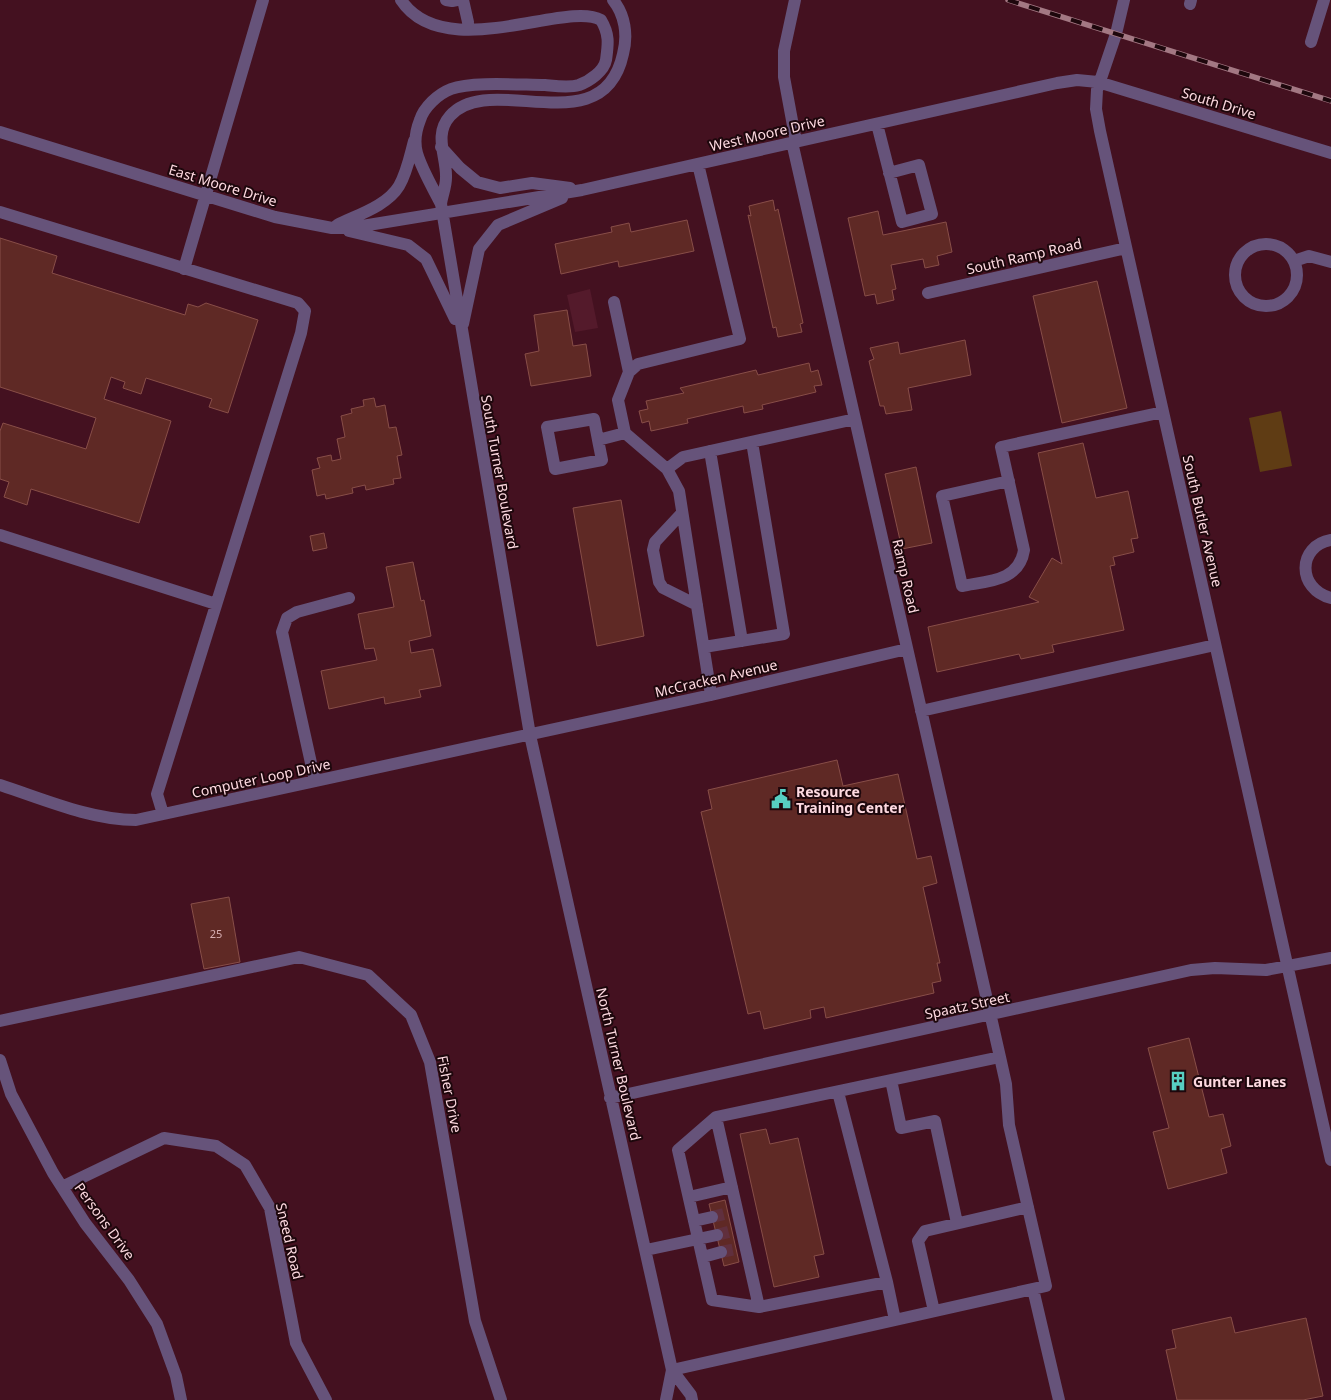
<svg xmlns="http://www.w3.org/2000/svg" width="1331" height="1400" font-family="'Noto Sans',sans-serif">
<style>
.built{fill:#541a2b}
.green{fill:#5f3c14}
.building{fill:#5f2925;stroke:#884e48}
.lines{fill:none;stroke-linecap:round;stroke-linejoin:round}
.minor-tunnel{stroke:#602f3d;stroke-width:12;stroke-dasharray:12 6;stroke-linecap:butt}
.minor{stroke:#66537a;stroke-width:12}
.rail-casing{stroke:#a37883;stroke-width:5.5}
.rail{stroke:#1d070c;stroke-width:4;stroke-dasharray:11;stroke-linecap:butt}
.labels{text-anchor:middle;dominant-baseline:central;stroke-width:4;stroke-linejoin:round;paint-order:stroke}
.number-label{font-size:11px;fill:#d6adb1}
.street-label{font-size:14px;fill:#fdd9e0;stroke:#1d070c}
.poi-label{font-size:14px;font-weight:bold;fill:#fdd9e0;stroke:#1d070c;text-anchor:start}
</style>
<rect width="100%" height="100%" fill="#441120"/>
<path class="built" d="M590,289L598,328L575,332L567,295Z"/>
<path class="green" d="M1281,411L1292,466L1260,472L1249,418Z"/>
<path class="building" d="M773,200L775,211L778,209L803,323L800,324L802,332L778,337L776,327L773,328L748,215L751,216L749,206Z
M878,211L883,235L946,222L952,252L937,256L939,265L925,268L923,259L891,265L896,289L892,290L894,300L877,304L875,294L865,296L848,218Z
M687,220L694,251L619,267L618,261L561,274L555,244L612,232L611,227L629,223L631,232Z
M0,238L57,256L52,273L185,315L188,304L198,307L206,303L258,320L228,413L209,407L212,399L146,378L141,394L123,388L125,382L111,377L104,399L171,421L139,523L31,489L27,505L4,497L9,482L0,479V431L3,423L86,449L96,418L0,387Z
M1097,281L1127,408L1062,423L1033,296Z
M567,310L573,346L586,344L591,376L531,386L525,354L539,351L534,315Z
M965,340L971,375L908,388L912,410L886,414L884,406H880L869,361L874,359L870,348L898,342L900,354Z
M809,363L811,372L818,370L822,385L814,386L816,392L762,405L763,409L744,413L743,406L687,419L688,423L651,431L649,421L642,423L639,411L648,409L646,401L684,393L680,388L756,370L758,375Z
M374,398L376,407L385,405L389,428L396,427L402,455L397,456L401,478L393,479L394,484L366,490L365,485L352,488L353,493L326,499L325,494L317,496L312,470L320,468L317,458L331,455L332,461L341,459L337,439L345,437L341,416L352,413L351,409L364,406L363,400Z
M1083,443L1096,498L1128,491L1138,538L1131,539L1134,552L1113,557L1115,565L1110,566L1124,630L1052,645L1054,652L1021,659L1019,654L937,672L928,627L1039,602L1029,597L1052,558L1062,564L1038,453Z
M916,467L932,543L902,549L885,474Z
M621,500L644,636L597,646L573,508Z
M324,533L327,548L313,551L310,536Z
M413,562L421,601L424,600L431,636L409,641L411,653L433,649L441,686L419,690L421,697L385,704L384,697L329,709L321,671L377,660L374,648L365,649L358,614L394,607L386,567Z
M837,760L843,786L898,774L917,859L931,856L937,883L923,887L940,963H937L941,981L932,983L934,993L826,1018L824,1007L810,1010L811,1018L764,1029L760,1011L748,1014L701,812L712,809L708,790Z
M229,897L240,962L204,969L191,904Z
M1189,1038L1209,1117L1223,1114L1231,1146L1221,1149L1227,1173L1168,1189L1153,1132L1169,1128L1148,1048Z
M766,1129L770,1144L798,1138L824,1254L814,1256L819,1277L774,1287L740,1134Z
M725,1200L739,1262L724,1266L709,1204Z
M1231,1317L1235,1333L1306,1318L1323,1396L1303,1400H1177L1166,1350L1176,1348L1172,1330Z"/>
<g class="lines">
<path class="minor-tunnel" d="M712,1217L728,1213
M717,1235L732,1231
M721,1252L736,1249"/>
<path class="minor" d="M401,0C444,65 566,0 601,20C610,35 608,45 606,60C604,71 590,81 579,85C569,88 556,86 545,85C522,85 472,81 451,89C438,94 424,107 420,120C416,130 414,142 417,153C422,170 433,188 441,204L530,735L672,1370L666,1400
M446,0L452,1L457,0
M463,0L468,22
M795,0L784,51V77L796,142
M1124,0L1116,34L1097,90L1096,109L1100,131L1331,1160
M1190,4L1191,0
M1311,42L1324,0
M877,124L902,222L932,214L919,165L889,173
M0,132L275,217L332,228L356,227L582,190L1057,83L1077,80L1098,82L1331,153
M441,147L460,168L477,182L500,188L532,183L570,188
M698,164L740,339L638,364L629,372L618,400L625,433L667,469L679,491L711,695
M441,204C442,196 446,187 446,178C447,157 433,135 450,116C490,70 603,146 623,54C628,35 625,15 613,0
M0,212L298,303L305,311L301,333L157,794L163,814
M337,225C357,215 387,206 399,186C407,172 410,156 414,141
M349,231L408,245L426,259L455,319
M1235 275a31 31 0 1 1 62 0a31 31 0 1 1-62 0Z
M1294,261L1309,256L1331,262
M184,269L263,0
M928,293L1126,248
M614,302L629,372
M463,324L479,249L498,225L562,198
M598,440L602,460L555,469L547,427L594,419L598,440L625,433
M710,451L742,641
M667,469L683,457L855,419
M1009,481L942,496L962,586C987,581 1019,582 1024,550L1001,447L1163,412
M682,513L655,542L653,550L659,582L663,588L697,605
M0,535L216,604
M1331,540C1297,546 1297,589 1331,598
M704,647L784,634L752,442
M921,711L1215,645
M315,781L282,632L287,618L297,612L349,598
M0,785C43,799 91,820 136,820L711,695L907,649
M0,1021L299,957L368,975L411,1015L430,1062L475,1321L501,1400
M0,1060L11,1094L53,1173L85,1223L129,1280L157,1324L176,1376L181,1400
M891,1080L716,1117L678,1150L712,1300L759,1307L887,1282L895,1320
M838,1092L887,1282
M610,1098L1191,970L1215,968L1266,970L1331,958
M716,1117L759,1307
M62,1187L164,1138L216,1146L245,1165L270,1208L296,1343L326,1400
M689,1197L732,1187
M694,1221L712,1217
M957,1223L935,1121L901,1128L891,1080L1000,1057
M646,1250L717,1235
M703,1257L721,1252
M1033,1289L1059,1400
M934,1311L918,1241L925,1231L1028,1207
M672,1370L1046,1286L1009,1125L1006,1084L1000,1057L792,142
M672,1370L691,1395L692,1400"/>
<defs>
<path id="rail" d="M1008,0L1331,101"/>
</defs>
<use href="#rail" class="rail-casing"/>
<use href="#rail" class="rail"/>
</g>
<defs>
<symbol id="civic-bare" viewBox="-9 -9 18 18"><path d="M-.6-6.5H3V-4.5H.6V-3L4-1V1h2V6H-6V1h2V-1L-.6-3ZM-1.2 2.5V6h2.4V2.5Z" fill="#57cec2" stroke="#1d070c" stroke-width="2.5" paint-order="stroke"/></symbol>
<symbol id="building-bare" viewBox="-9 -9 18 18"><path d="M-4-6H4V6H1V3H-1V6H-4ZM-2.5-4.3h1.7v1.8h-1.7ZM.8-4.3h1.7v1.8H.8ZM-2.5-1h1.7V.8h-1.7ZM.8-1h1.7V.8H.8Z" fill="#57cec2" stroke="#1d070c" stroke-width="2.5" paint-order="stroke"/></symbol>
</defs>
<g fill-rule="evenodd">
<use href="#civic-bare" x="767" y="785" width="28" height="28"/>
<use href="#building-bare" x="1164" y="1067" width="28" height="28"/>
</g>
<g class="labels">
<g class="number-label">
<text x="216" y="933">25</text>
</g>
<g class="street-label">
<text transform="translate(1219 103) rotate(17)">South Drive</text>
<text transform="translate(767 133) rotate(-13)">West Moore Drive</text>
<text transform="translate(223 185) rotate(17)">East Moore Drive</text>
<text transform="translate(1024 256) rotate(-13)">South Ramp Road</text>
<text transform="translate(500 472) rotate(80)">South Turner Boulevard</text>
<text transform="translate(1203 521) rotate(77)">South Butler Avenue</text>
<text transform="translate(906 576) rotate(77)">Ramp Road</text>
<text transform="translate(716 678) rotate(-13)">McCracken Avenue</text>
<text transform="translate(261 778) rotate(-12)">Computer Loop Drive</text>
<text transform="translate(967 1005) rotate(-12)">Spaatz Street</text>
<text transform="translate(619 1064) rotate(77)">North Turner Boulevard</text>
<text transform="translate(450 1094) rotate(79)">Fisher Drive</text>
<text transform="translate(105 1221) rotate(54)">Persons Drive</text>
<text transform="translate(290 1241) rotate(77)">Sneed Road</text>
</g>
<g class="poi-label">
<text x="796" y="791">Resource<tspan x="796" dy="16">Training Center</tspan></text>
<text x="1193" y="1081">Gunter Lanes</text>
</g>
</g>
</svg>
